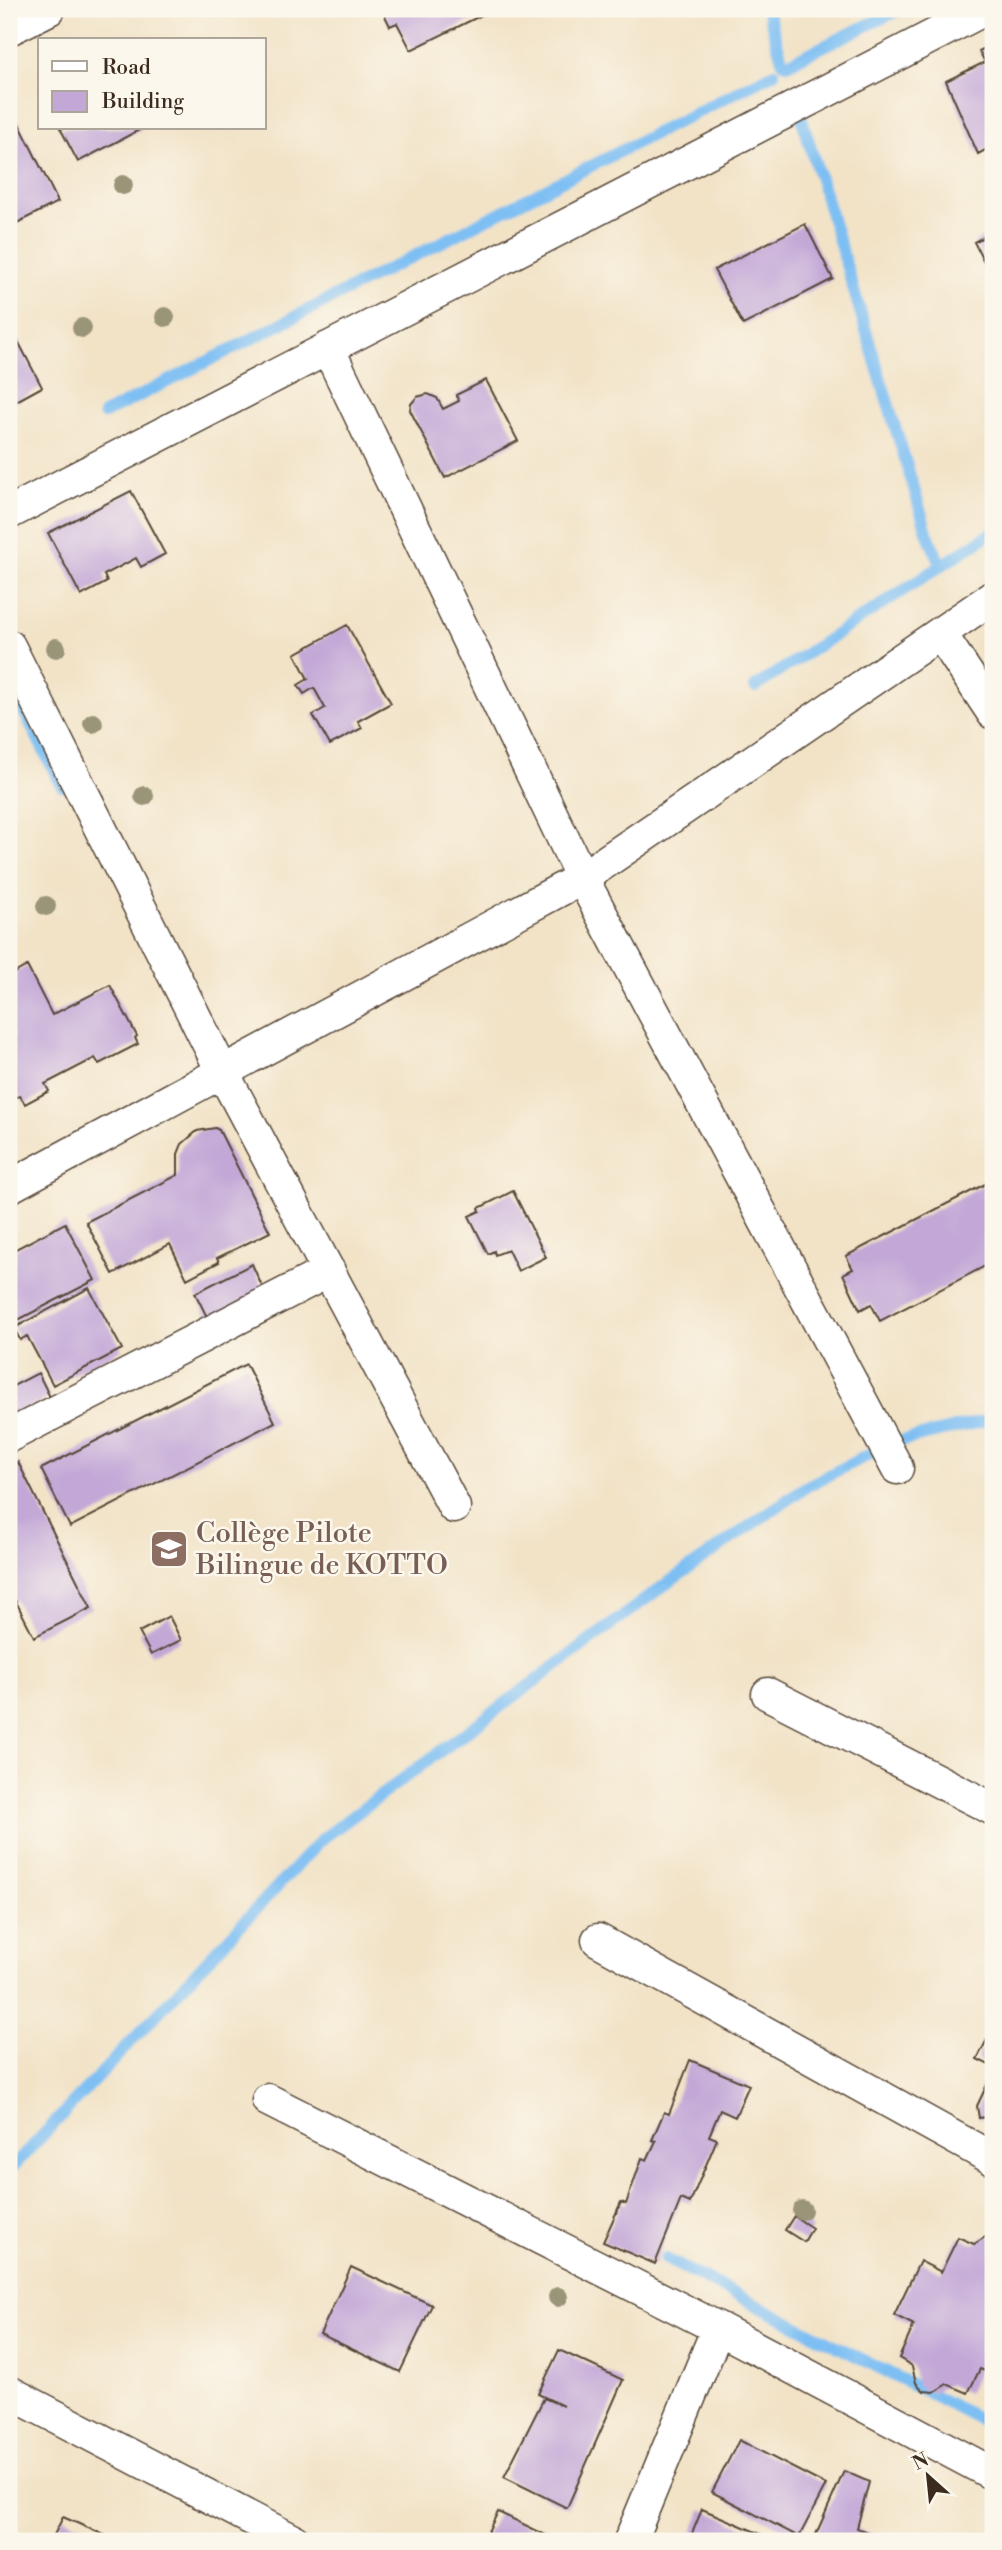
<svg xmlns="http://www.w3.org/2000/svg" width="1002" height="2550" font-family="'Libre Bodoni',serif">
<style>
.lines{fill:none;stroke-linecap:round;stroke-linejoin:round}
.stream{stroke:#7ebff3;stroke-width:12}
.building{fill:#c3a8d7}
.minor-casing{stroke:#564637;stroke-width:35}
.minor{stroke:#fff;stroke-width:32}
.tree{fill:#9a9579}
.labels{text-anchor:middle;dominant-baseline:central;stroke-width:5;stroke-linejoin:round;paint-order:stroke}
.education-label{font-size:28px;fill:#785e54;stroke:#fbf7ec;text-anchor:start}
</style>
<rect width="100%" height="100%" fill="#fbf7ec"/>
<filter id="ink" filterUnits="userSpaceOnUse"><feTurbulence type="fractalNoise" baseFrequency=".0143" numOctaves="2"/><feDisplacementMap in="SourceGraphic" scale="14" xChannelSelector="R" yChannelSelector="G"/><feConvolveMatrix kernelMatrix="1 2 1 2 8 2 1 2 1" color-interpolation-filters="sRGB"/></filter>
<filter id="wash" filterUnits="userSpaceOnUse"><feTurbulence type="fractalNoise" baseFrequency=".00686" numOctaves="4" result="noise"/><feDisplacementMap in="SourceGraphic" scale="28" xChannelSelector="R" yChannelSelector="G"/><feGaussianBlur stdDeviation="1.57" result="paint"/><feColorMatrix in="noise" values="0 0 0 0 0 0 0 0 0 0 0 0 0 0 0 0 0 1.4 0 .05"/><feComposite in="paint" operator="in"/></filter>
<g filter="url(#wash)">
<rect width="100%" height="100%" fill="#f2e3c7"/>
<g class="lines">
<path class="stream" d="M767,9L783,63
M787,64L901,9
M801,116L927,532L941,566
M104,414L774,73
M755,687L993,532
M22,708L62,786
M9,2171L322,1839L662,1587L807,1486L892,1443L993,1419
M666,2259L993,2426"/>
</g>
<g id="blocks">
<path class="building" d="M494,9L411,50L397,23L390,26L382,10Z
M993,44V146L978,154L946,81L985,62L979,51Z
M9,103L58,202L9,227Z
M60,128H143L78,162Z
M805,224L833,279L743,325L714,270Z
M993,232V279L974,242Z
M9,324L42,387L11,404L9,400Z
M486,380L518,441L445,478L410,410L411,404L417,397L428,394L437,398L443,409L459,401L456,395Z
M131,491L165,554L141,567L136,558L104,575L107,582L81,596L48,533Z
M347,625L391,703L358,721L362,728L330,745L313,715L325,708L314,688L304,694L298,685L308,679L295,654Z
M27,966L52,1015L110,985L137,1036L135,1038L138,1044L99,1064L95,1058L45,1084L49,1091L25,1104L20,1096L9,1099V1038L14,1035L9,1026V976Z
M215,1128L219,1130L270,1232L217,1258L219,1262L187,1279L170,1244L113,1274L86,1222L178,1175V1154L182,1144L197,1131Z
M993,1180V1262L880,1321L871,1304L860,1310L843,1274L853,1269L846,1256Z
M513,1191L546,1257L518,1271L508,1250L495,1255L494,1251L488,1254L469,1216L480,1211L479,1208Z
M65,1223L95,1280L14,1322L16,1327L89,1288L122,1349L53,1385L27,1336L20,1340L12,1324L9,1326V1249L12,1247L14,1250Z
M252,1264L264,1291L212,1327L195,1293Z
M246,1364L275,1422L70,1527L41,1469Z
M38,1373L50,1397L9,1418V1388Z
M18,1462L91,1608L34,1637L9,1588V1466Z
M169,1616L181,1640L151,1655L139,1632Z
M993,2028V2067L977,2059Z
M690,2060L749,2085L735,2117L720,2110L709,2136L717,2139L690,2203L681,2199L655,2264L603,2242L621,2202L626,2204L642,2158L647,2160L656,2141L652,2140L664,2112L669,2114Z
M993,2072V2116L979,2118L977,2106Z
M794,2216L812,2228L804,2242L785,2230Z
M987,2236L993,2237V2374L980,2369L968,2393L947,2384L934,2392L924,2391L916,2383L912,2366L899,2358L914,2325L894,2315L920,2261L941,2272L958,2237L974,2244Z
M351,2267L432,2305L400,2372L320,2334Z
M559,2350L623,2380L567,2508L504,2477L544,2398L563,2406L538,2394Z
M739,2440L826,2485L799,2537L712,2492Z
M844,2471L869,2482L857,2528L889,2541H813Z
M702,2509L777,2541H689Z
M498,2512L558,2541H483Z
M63,2517L118,2541H51Z"/>
</g>
</g>
<g filter="url(#ink)">
<use href="#blocks" fill-opacity="0" stroke="#564637" stroke-width="2"/>
<g class="lines">
<defs>
<path id="minor" d="M9,29L49,9
M328,348L582,878L897,1468
M9,513L985,9
M940,633L993,713
M9,646L222,1071L454,1507
M9,1187L582,878L993,597
M9,1436L329,1271
M768,1694L993,1809
M598,1940L993,2159
M268,2100L718,2328L993,2474
M9,2392L294,2541
M630,2541L718,2328"/>
</defs>
<use href="#minor" class="minor-casing"/>
<use href="#minor" class="minor"/>
</g>
<g class="tree">
<circle cx="123" cy="185" r="10"/>
<circle cx="165" cy="317" r="10"/>
<circle cx="82" cy="328" r="10"/>
<circle cx="56" cy="648" r="10"/>
<circle cx="93" cy="723" r="10"/>
<circle cx="144" cy="796" r="10"/>
<circle cx="46" cy="906" r="10"/>
<circle cx="802" cy="2210" r="10"/>
<circle cx="558" cy="2297" r="10"/>
</g>
</g>
<defs>
<symbol id="school-square" viewBox="-11 -11 22 22"><rect x="-9" y="-9" width="18" height="18" rx="4" fill="#8d6e63" stroke="#fbf7ec"/><path d="M0-5L7-2L0 1L-7-2ZM-4 1L0 2.5L4 1V4Q0 6-4 4Z" fill="#fff"/></symbol>
</defs>
<g fill-rule="evenodd">
<use href="#school-square" x="147" y="1527" width="44" height="44"/>
</g>
<g class="labels">
<g class="education-label">
<text x="196" y="1533">Collège Pilote<tspan x="196" dy="32">Bilingue de KOTTO</tspan></text>
</g>
</g>
<rect width="1002" height="2550" fill="none" stroke="#fbf7ec" stroke-width="35"/>
<rect x="38" y="38" width="228" height="91" fill="#fbf7ec" stroke="#aea59a" stroke-width="2"/>
<rect x="52" y="61" width="35" height="10" fill="#ffffff" stroke="#aea59a" stroke-width="2"/>
<text x="102" y="74" font-size="21" fill="#3b2a1e">Road</text>
<rect x="52" y="91" width="35" height="21" fill="#c3a8d7" stroke="#aea59a" stroke-width="2"/>
<text x="102" y="108" font-size="21" fill="#3b2a1e">Building</text>
<g transform="translate(928 2476) rotate(333)" stroke="#fbf7ec" stroke-width="5" paint-order="stroke">
<path d="M0-5L12 26L0 18L-12 26Z" fill="#3b2a1e"/>
<text y="-10" font-size="19" font-weight="bold" text-anchor="middle" fill="#3b2a1e">N</text>
</g>
</svg>
